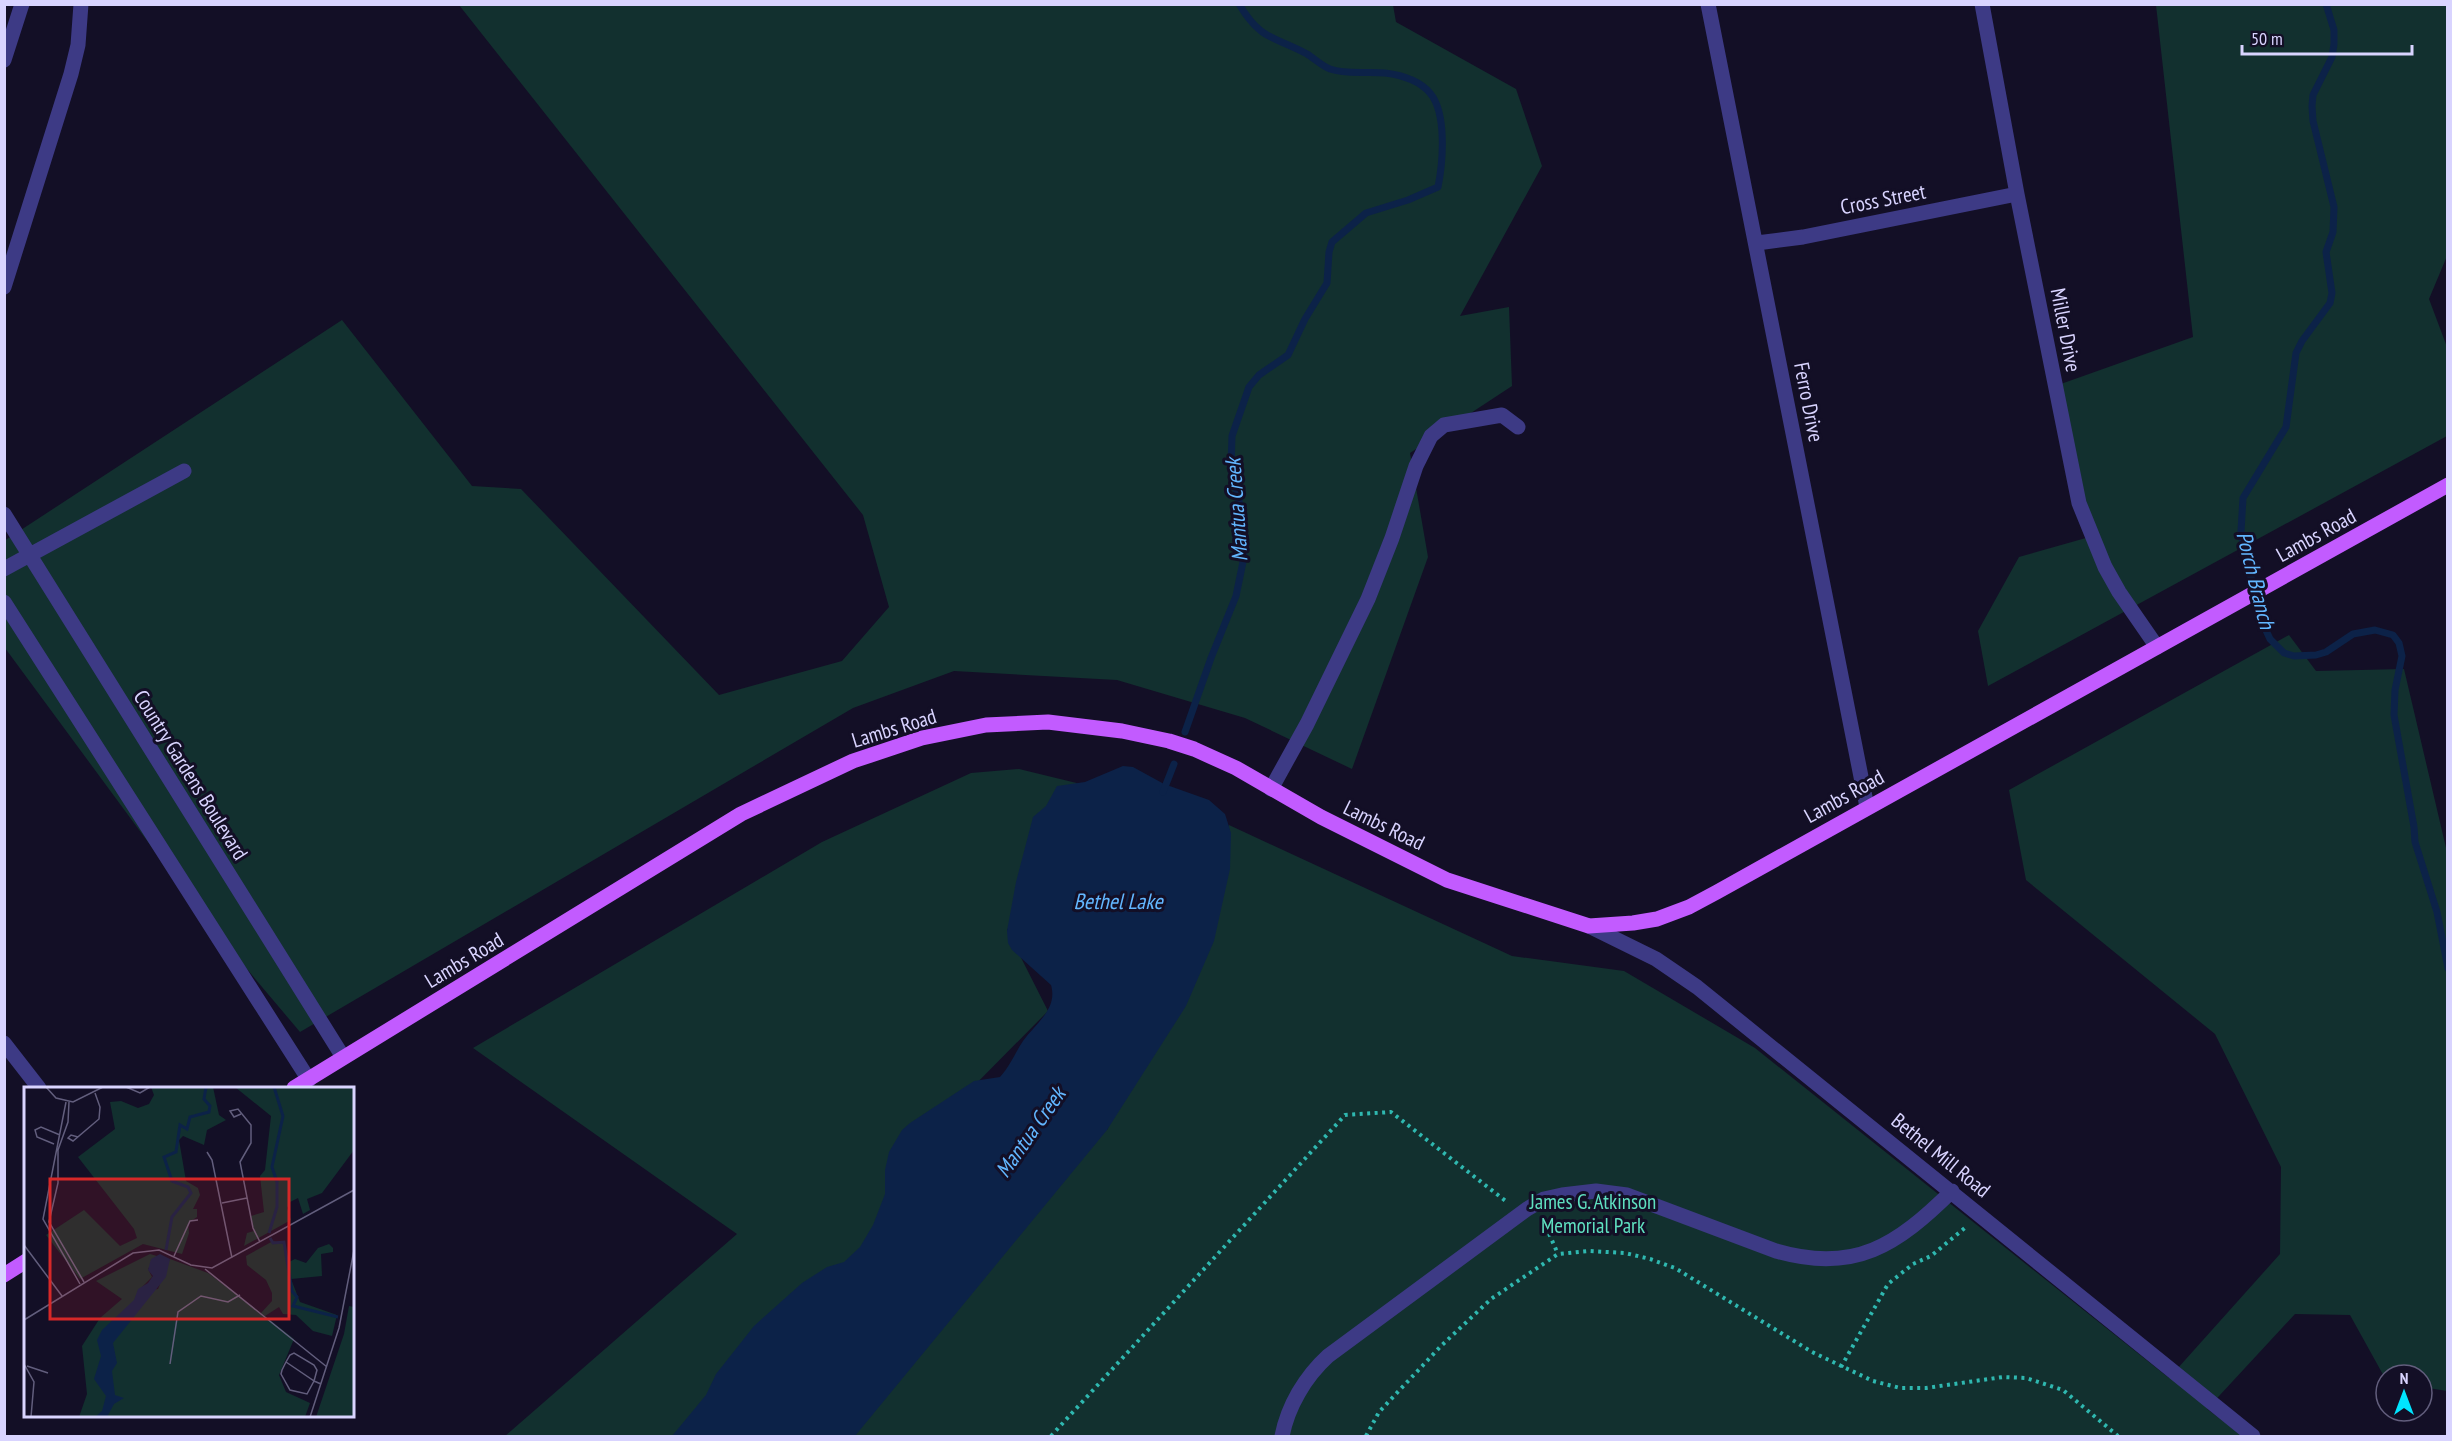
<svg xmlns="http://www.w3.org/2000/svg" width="2452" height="1441" font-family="'PT Sans Narrow',sans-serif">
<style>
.green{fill:#12302f}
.water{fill:#0c2248}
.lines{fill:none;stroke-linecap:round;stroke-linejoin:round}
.stream{stroke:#0c2248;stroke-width:7}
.path{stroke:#2fb8b0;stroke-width:4;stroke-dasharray:3 4.5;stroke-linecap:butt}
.minor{stroke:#3d3a85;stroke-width:15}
.major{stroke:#c25bff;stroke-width:15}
.labels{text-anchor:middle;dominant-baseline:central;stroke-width:6;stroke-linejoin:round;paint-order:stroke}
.street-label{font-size:21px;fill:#d9d4ff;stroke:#130f26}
.park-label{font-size:21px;fill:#5fe0c0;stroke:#130f26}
.water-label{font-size:22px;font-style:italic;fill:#62b6ff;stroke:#130f26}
.inset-river{fill:none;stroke:#0c2248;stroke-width:3}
.inset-road{fill:none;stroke:#625e7d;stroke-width:1.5}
.view{fill:#d62828;fill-opacity:0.15;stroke:#d62828;stroke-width:3}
.inset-edge{fill:none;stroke:#d9d4ff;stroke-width:3}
</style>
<rect width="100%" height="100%" fill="#130f26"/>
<path class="green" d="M459,5H1393L1396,22L1516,89L1542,166L1460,316L1509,307L1512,386L1410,453L1428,557L1352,769L1245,718L1117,680L954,671L853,708L300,1032L204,918L5,648L4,541L342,320L472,486L521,489L719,695L842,661L889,607L863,515Z
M2156,5H2447V256L2429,299L2447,347V436L1988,686L1978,631L2019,557L2093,536L2058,385L2193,337Z
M2289,635L2316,671L2404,669L2447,852V1391L2422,1387V1375H2386V1380L2350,1315L2295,1314L2207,1409L2243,1436H505L737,1234L473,1048L822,842L971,773L1019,769L1093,787L1007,930L1048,1011L886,1175L1107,1130L1229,825L1512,956L1624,971L1755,1048L2169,1378L2280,1254L2281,1167L2215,1034L2026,880L2009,790Z"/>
<path class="water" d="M1123,766L1133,767L1164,784L1209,800L1225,814L1231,833L1230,869L1214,941L1186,1006L1107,1130L855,1436H672L706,1395L716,1374L754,1326L802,1283L827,1267L844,1262L860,1247L873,1225L885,1194V1170L889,1152L902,1130L910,1123L974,1081L1000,1077C1010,1066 1015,1053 1023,1041C1036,1023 1058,1009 1051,985L1012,950L1008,943L1007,931L1016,882L1033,817L1046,806L1057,786L1085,782Z"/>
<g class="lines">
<path class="stream" d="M2326,4L2334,30V44L2332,57L2313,95L2312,106L2313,121L2334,207L2333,232L2326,252L2332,293L2330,303L2302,341L2296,353L2286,427L2243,498L2241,531L2244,551L2264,626L2270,639L2284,653L2294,656L2316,655L2326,652L2353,634L2375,630L2393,635L2399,643L2402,656L2395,690L2394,715L2414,827L2415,842L2437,912L2448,968
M1185,732L1211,658L1236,596L1244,557L1241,509L1231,469L1232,436L1249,387L1259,375L1288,355L1305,319L1327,283L1329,252L1332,242L1366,213L1408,200L1438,187C1443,162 1447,113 1430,93C1419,80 1401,75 1385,73C1368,71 1347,75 1330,69C1322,66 1315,59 1307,54C1274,36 1261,41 1239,4
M1163,792L1174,764"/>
<path class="path" d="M1543,1220L1558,1254
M1841,1367L1888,1284L1913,1264L1931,1256L1966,1227
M1051,1436L1345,1115L1391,1112L1507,1202
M1366,1436L1379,1412L1441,1346L1491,1299L1558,1254L1589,1251L1625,1253L1650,1259L1675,1268L1812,1352L1873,1381L1900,1388H1926L2003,1377L2026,1378L2063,1390L2118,1436"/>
<path class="minor" d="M1708,4L1867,807
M1982,4L2017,194L2079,503L2105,567L2119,592L2157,647
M4,60L22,4
M1757,243L1803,237L2017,194
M4,287L71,74L78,45L81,4
M4,514L343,1057
M4,569L184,471
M4,602L309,1080
M1271,789L1307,724L1368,599L1392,538L1416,466L1431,436L1444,425L1502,415L1518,427
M1589,926L1656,959L1697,987L2253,1436
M4,1043L39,1088
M1282,1436C1288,1406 1305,1377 1328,1356L1527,1209L1544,1199L1562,1195L1596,1191L1627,1195L1776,1251C1855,1274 1897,1245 1952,1191"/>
<path class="major" d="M294,1088L741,814L853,761L922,738L986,725L1048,722L1122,731L1169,741L1194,749L1236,768L1321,817L1447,880L1589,926L1633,923L1657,919L1689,907L1717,892L2448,485
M4,1275L26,1261"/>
</g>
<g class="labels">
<g class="street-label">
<text transform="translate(1883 199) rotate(-11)">Cross Street</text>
<text transform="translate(2066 330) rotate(79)">Miller Drive</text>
<text transform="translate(1809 402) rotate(79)">Ferro Drive</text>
<text transform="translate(2316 535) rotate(-29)">Lambs Road</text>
<text transform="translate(894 728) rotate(-17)">Lambs Road</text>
<text transform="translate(191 775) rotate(58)">Country Gardens Boulevard</text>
<text transform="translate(1844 796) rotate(-29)">Lambs Road</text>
<text transform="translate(1384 825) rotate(26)">Lambs Road</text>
<text transform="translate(464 960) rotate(-31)">Lambs Road</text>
<text transform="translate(1941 1155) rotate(39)">Bethel Mill Road</text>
</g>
<g class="park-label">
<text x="1593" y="1201">James G. Atkinson<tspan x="1593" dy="24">Memorial Park</tspan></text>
</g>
<g class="water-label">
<text transform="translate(1236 510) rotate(-94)">Mantua Creek</text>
<text transform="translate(2256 580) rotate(76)">Porch Branch</text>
<text x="1118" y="901">Bethel Lake</text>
<text transform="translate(1030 1132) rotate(-55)">Mantua Creek</text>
</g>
</g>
<g transform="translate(24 1087)">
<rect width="330" height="330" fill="#130f26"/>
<path d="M127,0H189L195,28L202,33L183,43L180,58L159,49L155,53L162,94L174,101L176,108L169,122H173V130L164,136L165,146L158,167L119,157L56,192L22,148L60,123L96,159L113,151L110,142L54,70L91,42L86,15L97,14L114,21L125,17L130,8ZM211,0H330V63L298,106L283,112L286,123L279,127L274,111L266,115L263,121L267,133L220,159L223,146L230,144L227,129L240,125L236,89L241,83L247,29ZM249,154L260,157L265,175L271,172L282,176L294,161L305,157L309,161V165L297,167L298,189L267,192L276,215L313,228L308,249L289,244L272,228L259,227L255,220L241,229L270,252L255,288L262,305L286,316L281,330H55L63,307L58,259L76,231L98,212L72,194L126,167L133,169L124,182L128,190L113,205L134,202L146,172L184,186L237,226L248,214V206L242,193L223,178L222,169ZM325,219L330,220V330H292L320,247Z" fill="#12302f"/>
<path d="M136,167L146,172L142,190L89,256L93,276L88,284L91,308L100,311L90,317L83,330H71L78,324L82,309L70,292L77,269L73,253L78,243L110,213L114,202L124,196L129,189L124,183L127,172Z" fill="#0c2248"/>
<path class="inset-river" d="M245,146L253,120V95L248,80L259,29L250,0M246,151L249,156L260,155L268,204L273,210L269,219L314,230M142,163L148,130L167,106L164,100L148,94L140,70L152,65L156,38L163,42L166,30L185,25L186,19L180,12L182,0"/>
<path class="inset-road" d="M22,0L32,11L49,15L79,0M102,0L116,6L126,0M42,15L19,132L56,197M45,15L44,35L34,63V96L25,135L60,195M217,27L210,30L206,24L214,22L227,38V56L216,75L229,141L236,155M54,50L47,48L44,51L49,54L75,32L76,20L71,6M30,57L13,50L11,43L17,40L36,48M183,65L188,73L208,171M198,116L223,111M0,158L38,209M150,169L166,134L174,133M181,182L303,280M0,233L109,166L135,163L167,178L188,181L330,103M262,275L290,294L283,307L266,303L257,287L258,283L262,275L266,268L270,266L290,278L293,283L290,294L297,297M0,277L10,295L7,330M146,277L154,225L177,209L204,215L216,208M3,279L24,286M286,330L315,241L330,163"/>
<path class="view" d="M26,92H265V232H26Z"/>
<rect width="330" height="330" class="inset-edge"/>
</g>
<rect width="2452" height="1441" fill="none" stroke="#d9d4ff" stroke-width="12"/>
<g transform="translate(2404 1393)"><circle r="28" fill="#130f26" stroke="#625e7d" stroke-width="1.5"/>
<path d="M0-4.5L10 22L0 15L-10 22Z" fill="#00e5ff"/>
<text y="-9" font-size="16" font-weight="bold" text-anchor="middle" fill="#d9d4ff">N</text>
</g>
<path d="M2242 45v9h170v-9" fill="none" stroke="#d9d4ff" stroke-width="3"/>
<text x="2251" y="45" font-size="18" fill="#d9d4ff" stroke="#130f26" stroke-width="4.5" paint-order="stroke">50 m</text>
</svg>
